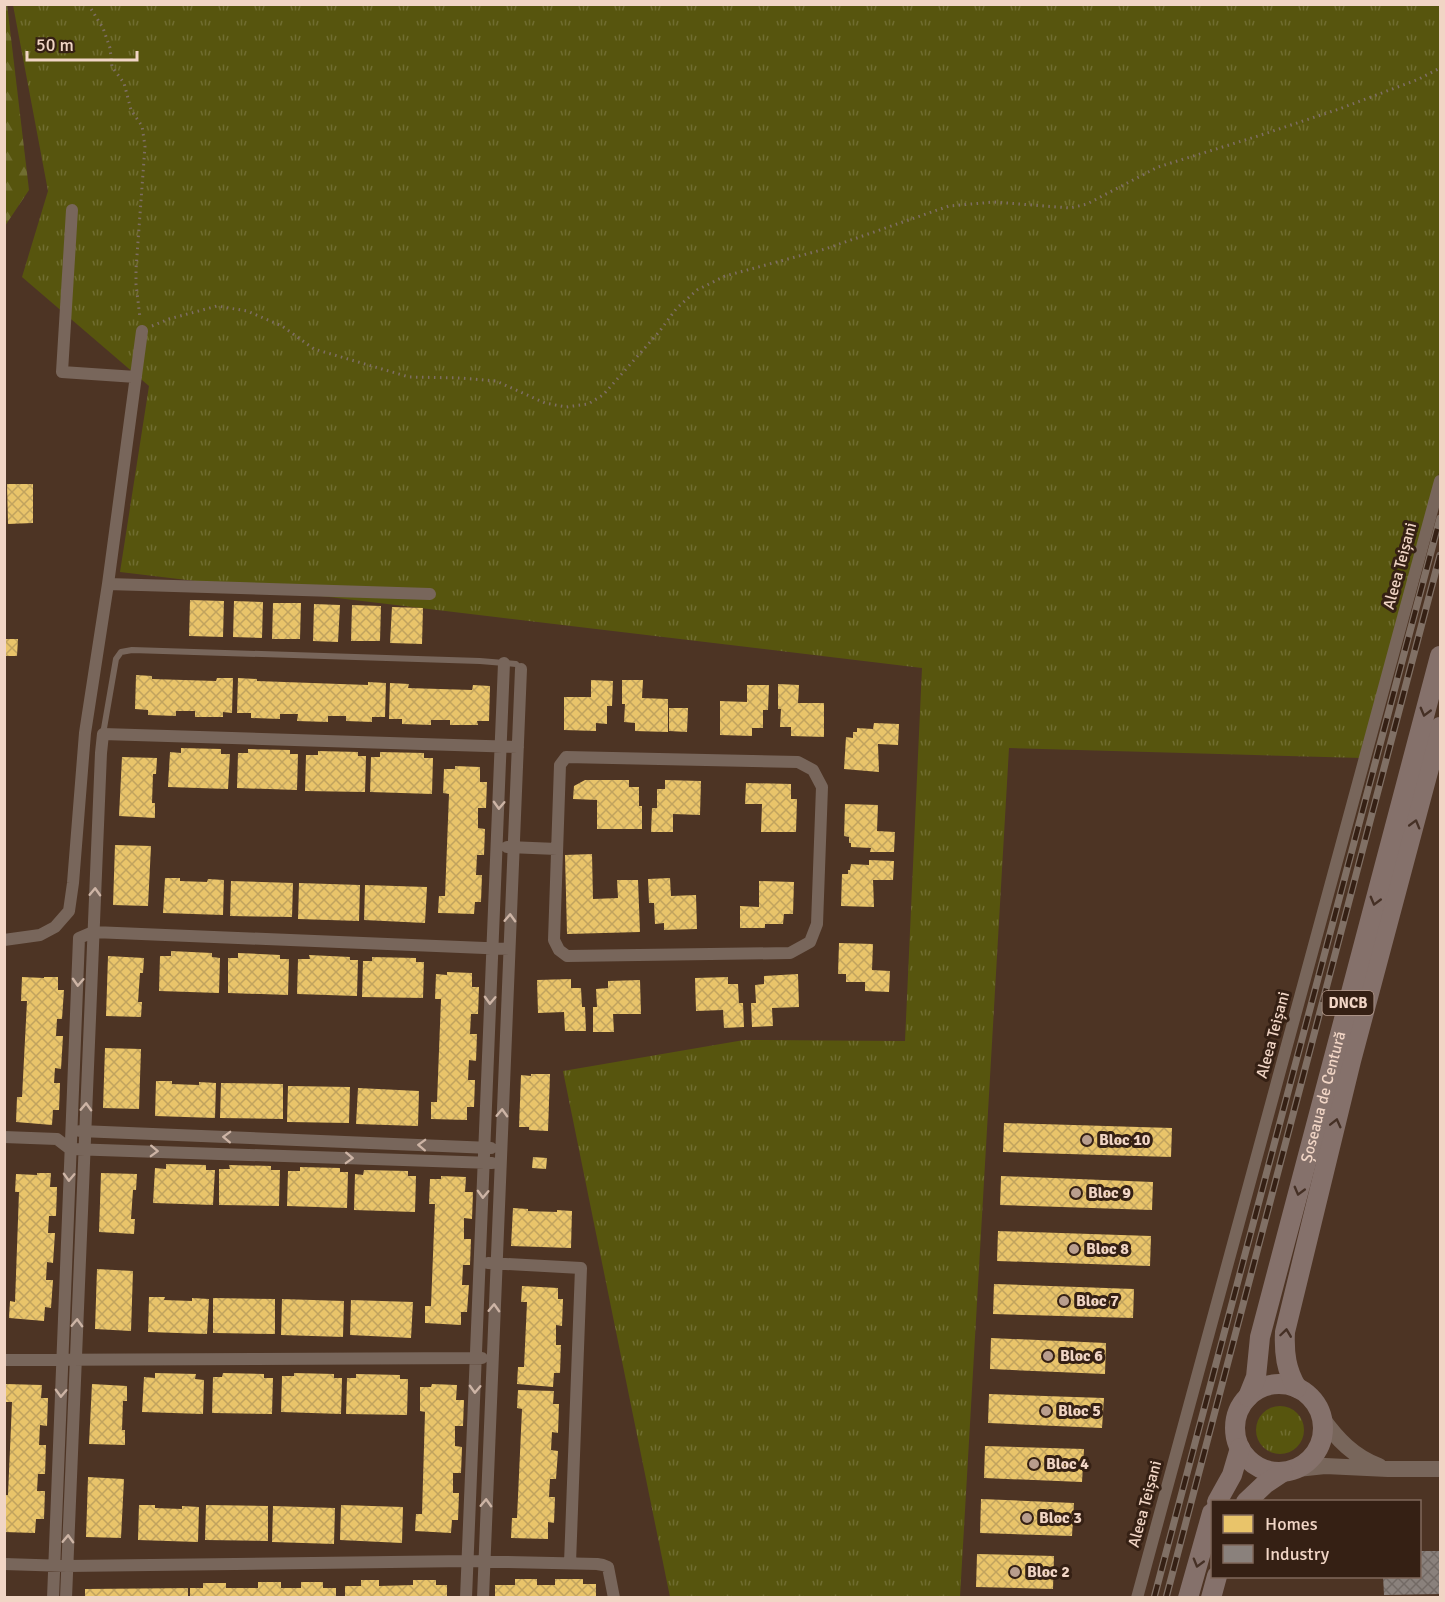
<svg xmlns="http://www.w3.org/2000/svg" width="1445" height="1602" font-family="Signika,sans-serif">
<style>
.grass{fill:url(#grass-tufts)}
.forest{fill:url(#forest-firs)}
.homes{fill:url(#homes-cross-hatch)}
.industry{fill:url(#industry-cross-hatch)}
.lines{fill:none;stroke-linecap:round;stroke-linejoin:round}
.path{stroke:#7e6e63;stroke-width:3;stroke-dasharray:1.5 4.5;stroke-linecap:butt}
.lane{stroke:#78665b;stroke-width:6}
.street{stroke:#78665b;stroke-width:12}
.secondary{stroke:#78665b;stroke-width:16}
.primary{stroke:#85716b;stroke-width:20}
.rail-casing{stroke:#807065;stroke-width:7}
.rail{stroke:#352014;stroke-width:4.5;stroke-dasharray:14;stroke-linecap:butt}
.oneway{stroke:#453025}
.oneway2{stroke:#cdb4a5}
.poi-dot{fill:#b89d8d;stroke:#352014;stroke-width:2}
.labels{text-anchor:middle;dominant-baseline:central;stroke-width:6;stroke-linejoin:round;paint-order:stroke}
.shield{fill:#352014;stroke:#b99f90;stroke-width:1.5}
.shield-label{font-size:15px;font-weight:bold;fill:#f1d5c5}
.street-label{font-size:16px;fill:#f1d5c5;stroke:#352014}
.poi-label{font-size:16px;font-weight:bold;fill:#f1d5c5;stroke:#352014;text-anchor:start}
</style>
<defs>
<pattern id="grass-tufts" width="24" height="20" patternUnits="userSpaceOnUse" patternTransform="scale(1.5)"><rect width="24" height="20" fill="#57550e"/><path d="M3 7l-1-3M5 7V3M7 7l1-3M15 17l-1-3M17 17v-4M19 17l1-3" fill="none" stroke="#706d30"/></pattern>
<pattern id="forest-firs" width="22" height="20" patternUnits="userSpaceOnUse" patternTransform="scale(1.5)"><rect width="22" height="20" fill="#57550e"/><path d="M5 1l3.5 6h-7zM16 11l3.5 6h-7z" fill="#706d30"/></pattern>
<pattern id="homes-cross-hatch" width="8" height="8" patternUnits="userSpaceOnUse" patternTransform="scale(1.5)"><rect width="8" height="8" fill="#e9c46a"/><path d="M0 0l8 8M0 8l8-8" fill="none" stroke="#c1a35e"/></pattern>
<pattern id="industry-cross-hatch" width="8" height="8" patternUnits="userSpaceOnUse" patternTransform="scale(1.5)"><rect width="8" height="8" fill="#8a817c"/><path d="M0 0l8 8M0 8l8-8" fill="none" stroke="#736a65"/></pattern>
</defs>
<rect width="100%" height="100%" fill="#4d3424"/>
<path class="grass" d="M13,5H1440V469L1362,758L1009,748L960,1597H670L563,1071L744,1040L905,1041L922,668L120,572L149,386L22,277L48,191Z
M1256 1430a24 24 0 1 1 48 0a24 24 0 1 1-48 0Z"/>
<path class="forest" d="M7,4L29,190L5,226L4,5Z"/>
<path class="homes" d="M7,484H33V523L8,524Z
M190,600L224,601L223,637L189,636Z
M234,601L263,602L262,638L233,637Z
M273,603H301L300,639H272Z
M314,604L340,605L338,642L313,641Z
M352,605L381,606L380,641H351Z
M392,607L423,608L422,644L390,643Z
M4,639H18L17,656H4Z
M136,675L152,676V679L216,681L217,678H233L232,713L223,712V717H195V711H176V716L148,715V710L135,709Z
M238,678L257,679V681L368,685V682L386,683L385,717H372V722L346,721V716H328V722L297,721L298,714H280V719L251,718V713H237Z
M591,680L613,681L612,706H607V724L596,723V731L564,730V697H591Z
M622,680H643L642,698L668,699V732L635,731V723L624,722L625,704H622Z
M390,683L409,684L408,688L472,690L473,685L490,686L489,721H477L478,725H450V720H431V725L402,724V719H389Z
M778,684L799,685L798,703H824V737L791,736V727H780L781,709H778Z
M747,685H769L768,710H763V728H752V736L720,735V701L747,702Z
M669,708H688L687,732L669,731Z
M874,723L899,724L898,745L878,744L879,772L844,769L846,737L853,738V732H857V728L873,729Z
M181,748L221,749V754H230L228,789L168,787L170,752L181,753Z
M248,749L290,750V754H298L297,790L237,788L238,753H248Z
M318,751L358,752V756H366L365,792L305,791L306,755H318Z
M380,752L424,753V758H433L432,794L370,792L371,757H380Z
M122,757L157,758L156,774H153L152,803H155V818L119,816Z
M455,766L480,767V782H487L486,808H478V828L485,829L484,855H477L476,875H482L481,902H475L474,914L438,913L439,896H445L449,794L443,793L444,769H455Z
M585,780H629V787H639V806H642V829H597V800L573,799L574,786Z
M665,780L701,781L700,815L673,814V832H651L652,808H657V789H665Z
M746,783L791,784V799H797L796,832H761L762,804H745Z
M845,804L878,805L877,831L895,832L894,852H870L871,848L851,847V843H849V837L844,836Z
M115,845L151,846L148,906L113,905Z
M592,854L593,899L618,898L617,880H638L640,932L567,934L565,855Z
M869,860L894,861L893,880H873L874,907L841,906L842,874H848V870H850L851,864L869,865Z
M165,878H180V881L207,882L208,879L224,880L223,915L163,913Z
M670,878L671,896L696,895L697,929L664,930V923L655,924L654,903H649L648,879Z
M231,881L293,883L292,917L230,916Z
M759,881L794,882L793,914H784L783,924H765V928H740V906L759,907Z
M299,883L360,885L359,921L298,919Z
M365,885L427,887L425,923L364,920Z
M839,943L873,944L872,970L890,971L889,992L865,991V982H846V974H838Z
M171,951L212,953V957L220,958L219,993L159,991L160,956H171Z
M238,953L280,955V959H289L288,995L228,993V958H238Z
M309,955L350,957V960H358L357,996L297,994L298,959H310Z
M108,956L144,958L143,973H140L138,1002H142L141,1017L106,1016Z
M372,957L416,958V962H424L423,998L362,997L363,961H372Z
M447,972L472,973V987H479L478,1014H471L470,1034H477L476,1061L469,1060L468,1080H475L474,1107H467V1120L431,1119V1102H437L441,999H435L436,974L447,975Z
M798,974L799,1007L772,1008L773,1026L752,1027L751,1003H756L755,985L764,984V976Z
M22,977L44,978V977H58V990H64L62,1019H57L56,1036H63L61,1069L55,1068L54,1083H60L59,1110H53L52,1125L16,1122L17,1097H22L27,1001H21Z
M728,977V984H738L739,1003H743L744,1027L724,1028L723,1010L696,1011L695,978Z
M571,979V988H581L582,1007H585L586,1031H565L564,1012L538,1013L537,980Z
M640,980L641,1014H613L614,1032H593V1007H597L596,989L608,988V981Z
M105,1048L141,1049L139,1109L103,1108Z
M531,1074H550L548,1131L529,1130V1127H519L521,1075L531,1076Z
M156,1081H172V1084L199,1085V1082L216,1083L215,1118L155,1116Z
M221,1083L283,1084V1119L220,1118Z
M288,1086L350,1087L349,1123L287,1122Z
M358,1088L419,1091L418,1126L356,1124Z
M1004,1123L1172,1128L1171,1157L1003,1152Z
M533,1157L547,1158L546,1169L532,1168Z
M166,1164L206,1165V1170H215L213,1205L153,1203L155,1168L166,1169Z
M229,1165L271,1166V1170H280L279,1206L219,1205V1169H230Z
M300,1167L340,1168V1172H348L347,1208L287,1206L288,1171H300Z
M364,1170L408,1171V1176H416L415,1212L354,1210L355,1174L363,1175Z
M37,1173H51L50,1187H57L56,1216H49L48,1233H55L53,1263L47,1262L46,1280H53L51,1308L45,1307L44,1321L9,1318L10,1301L15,1302L19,1192H15L16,1174L37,1175Z
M101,1173L137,1174L136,1190H133L131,1219H135L134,1234L99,1232Z
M441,1176L466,1177L465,1192H473L472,1219L464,1218V1239H471L470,1265H463L462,1285H469L467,1312H461V1325L425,1323V1306H431L435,1204H429L430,1179H441Z
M1001,1176L1153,1182L1152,1210L1000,1205Z
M513,1208L528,1209V1211L557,1212V1210L572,1211L571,1248L511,1246Z
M998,1231L1151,1236L1150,1266L997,1261Z
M97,1269L133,1271L131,1331L95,1329Z
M994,1284L1134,1289L1133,1318L993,1314Z
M522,1286L558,1288V1299H563L562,1326L556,1325V1345H561L560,1373H554L553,1387L517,1384L518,1367H524L527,1302H521Z
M149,1297H165L164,1300L192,1301V1298L209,1299L207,1334L148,1332Z
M213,1298L275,1299V1334L213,1333Z
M282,1299L344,1301L343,1337L281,1335Z
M351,1300L413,1302L411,1338L350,1335Z
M991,1338L1106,1343L1105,1374L990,1369Z
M155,1373L196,1374L195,1379L204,1380L203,1414L142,1412L144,1377L155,1378Z
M223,1373L264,1374V1378H273L272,1414L212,1413L213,1377H222Z
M294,1373L334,1374V1378H342L341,1414L281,1412L282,1376H294Z
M356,1374L400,1375V1379H408L407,1415L346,1414L347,1378H356Z
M6,1384L42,1385L41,1398H48L47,1426L40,1425L39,1445H46L45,1474H38L37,1491H45L44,1519H36L35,1533L4,1532V1495H8L12,1402H5Z
M92,1384L127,1386V1401H123L122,1430H125V1445L89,1444Z
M432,1384L457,1385L456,1400H464L463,1426H455V1446L462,1447L461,1473H453V1493H459L458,1520H452L451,1533L415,1531L416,1514H422L425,1412L420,1411V1387H431Z
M518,1390L554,1391L553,1404H559L558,1433L552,1432L551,1450L558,1451L556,1479H550L549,1497H555L554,1523L548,1522V1539L511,1538L512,1518H517L522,1409L517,1408Z
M989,1394L1104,1398L1102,1428L988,1423Z
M985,1446L1084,1449L1082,1482L984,1478Z
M88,1477L124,1479L121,1538L86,1537Z
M981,1499L1074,1503L1072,1536L980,1533Z
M139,1505H155V1508L182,1509V1506L199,1507L198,1542L138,1540Z
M206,1505L268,1506V1541L205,1540Z
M341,1505L403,1507L402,1543L340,1540Z
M273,1506L335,1508L334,1544L272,1542Z
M977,1554L1054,1556L1053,1589L976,1587Z
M515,1579H537V1585H555V1579H583V1584H596V1598H495V1585H515Z
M361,1580H379V1586L413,1585V1580H436V1585H447V1598H345V1586H361Z
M258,1582H281V1588H301V1582H323V1588H336V1598H190V1588H203V1583H226V1588H258Z
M188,1588V1598H85V1589Z"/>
<path class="industry" d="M1420,1551H1440V1594L1384,1595L1383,1576H1420Z"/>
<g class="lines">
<path class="path" d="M88,4L103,28L110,48L112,67L124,83L131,110L142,126L145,146L136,269V284L140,318
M152,326L169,319L217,306L247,311L282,326L314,349L409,377L460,378L496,381L545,403L566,407L588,404L603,395L659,332L676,309L697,290L725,276L825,249L949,206L994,202L1070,208L1087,204L1158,167L1258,136L1339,109L1419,79L1440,68"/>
<path class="lane" d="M103,734L116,659L121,652L132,650L480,661L516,664L521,669"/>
<path class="street" d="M72,210L62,372L136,377
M108,584L430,594
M566,757L798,762L813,770L822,787L817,924L810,942L790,953L567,956L559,950L554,940L560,765Z
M507,847L557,849
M4,940L40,935L55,927L69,911L73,883L85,733L108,584L142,331
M80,1131L491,1148
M4,1137L57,1139L70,1149L492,1163
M488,1263L581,1268L570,1563
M4,1360L482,1358
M4,1564L67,1566L468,1561L597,1564L603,1565L608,1567L614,1598
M53,1598L79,938L93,932L509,949
M66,1598L101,753L103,734L518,747
M466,1598L504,663
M483,1598L521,669
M1137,1598L1440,481"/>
<path class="secondary" d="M1322,1418C1337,1439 1354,1457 1379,1466
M1297,1469L1325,1466L1388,1469H1440"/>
<g class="primary">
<circle cx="1279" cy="1428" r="44"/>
<path d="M1297,1388C1286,1370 1284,1353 1285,1332L1351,1061L1440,727"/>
<path id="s1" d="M1248,1397L1256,1377L1260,1337L1440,656"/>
<path d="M1217,1502L1232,1475L1240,1448"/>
<path d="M1246,1502L1265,1484L1283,1472"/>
<path d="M1188,1598L1212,1513"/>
<path d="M1211,1598L1217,1576"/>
</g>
<defs>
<path id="rail" d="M1154,1598L1440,518
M1166,1598L1440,555"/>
</defs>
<use href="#rail" class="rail-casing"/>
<use href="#rail" class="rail"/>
</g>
<defs><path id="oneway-chevron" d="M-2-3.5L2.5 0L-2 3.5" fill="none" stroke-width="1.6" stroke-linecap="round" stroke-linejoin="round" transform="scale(1.5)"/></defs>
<g class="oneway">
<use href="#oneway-chevron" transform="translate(1425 712) rotate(105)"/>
<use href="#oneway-chevron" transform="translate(1415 824) rotate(-74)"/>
<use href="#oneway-chevron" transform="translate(1375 901) rotate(105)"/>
<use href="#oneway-chevron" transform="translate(1336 1123) rotate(-76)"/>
<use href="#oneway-chevron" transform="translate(1299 1191) rotate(105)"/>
<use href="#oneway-chevron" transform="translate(1286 1333) rotate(-82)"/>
<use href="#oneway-chevron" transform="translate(1198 1563) rotate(106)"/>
</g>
<g class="oneway2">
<use href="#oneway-chevron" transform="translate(499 805) rotate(92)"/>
<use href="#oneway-chevron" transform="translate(95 892) rotate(-88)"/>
<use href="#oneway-chevron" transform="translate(510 918) rotate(-88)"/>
<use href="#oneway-chevron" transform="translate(78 982) rotate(93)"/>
<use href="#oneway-chevron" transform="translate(490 1000) rotate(92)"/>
<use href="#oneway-chevron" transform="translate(86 1107) rotate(-88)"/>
<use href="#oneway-chevron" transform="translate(502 1113) rotate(-88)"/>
<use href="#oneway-chevron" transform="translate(227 1137) rotate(-178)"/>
<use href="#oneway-chevron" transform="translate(422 1145) rotate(-178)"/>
<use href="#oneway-chevron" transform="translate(154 1151) rotate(2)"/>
<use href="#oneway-chevron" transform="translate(349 1158) rotate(2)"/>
<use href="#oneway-chevron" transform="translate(69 1177) rotate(92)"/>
<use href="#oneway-chevron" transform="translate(483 1194) rotate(92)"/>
<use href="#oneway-chevron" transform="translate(494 1308) rotate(-88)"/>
<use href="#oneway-chevron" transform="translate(77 1323) rotate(-88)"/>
<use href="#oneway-chevron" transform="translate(475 1389) rotate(92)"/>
<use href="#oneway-chevron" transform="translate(61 1393) rotate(92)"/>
<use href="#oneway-chevron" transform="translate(486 1503) rotate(-88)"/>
<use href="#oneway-chevron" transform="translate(68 1539) rotate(-88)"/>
</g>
<g class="poi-dot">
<circle cx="1087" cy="1140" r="6"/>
<circle cx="1076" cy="1193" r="6"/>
<circle cx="1074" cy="1249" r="6"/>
<circle cx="1064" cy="1301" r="6"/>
<circle cx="1048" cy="1356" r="6"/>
<circle cx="1046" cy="1411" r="6"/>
<circle cx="1034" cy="1464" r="6"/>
<circle cx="1027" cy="1518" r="6"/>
<circle cx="1015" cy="1572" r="6"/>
</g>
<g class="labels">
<rect class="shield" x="1322.5" y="991" width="51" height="24" rx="4.5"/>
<g class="shield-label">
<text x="1348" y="1003">DNCB</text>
</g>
<g class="street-label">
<text transform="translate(1400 566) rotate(-75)">Aleea Teișani</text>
<text transform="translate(1273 1035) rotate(-75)">Aleea Teișani</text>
<text stroke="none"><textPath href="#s1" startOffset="310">Șoseaua de Centură</textPath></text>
<text transform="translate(1145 1504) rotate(-75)">Aleea Teișani</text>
</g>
<g class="poi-label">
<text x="1099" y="1140">Bloc 10</text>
<text x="1088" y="1193">Bloc 9</text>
<text x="1086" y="1249">Bloc 8</text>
<text x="1076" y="1301">Bloc 7</text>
<text x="1060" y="1356">Bloc 6</text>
<text x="1058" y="1411">Bloc 5</text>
<text x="1046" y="1464">Bloc 4</text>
<text x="1039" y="1518">Bloc 3</text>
<text x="1027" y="1572">Bloc 2</text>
</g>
</g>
<rect width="1445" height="1602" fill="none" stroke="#f1d5c5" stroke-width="12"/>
<rect x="1211" y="1500" width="210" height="78" fill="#352014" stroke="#80685b" stroke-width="1.5"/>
<rect x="1223" y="1515" width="30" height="18" fill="#e9c46a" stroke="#80685b" stroke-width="1.5"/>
<text x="1265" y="1530" font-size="18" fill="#f1d5c5">Homes</text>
<rect x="1223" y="1545" width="30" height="18" fill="#8a817c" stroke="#80685b" stroke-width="1.5"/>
<text x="1265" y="1560" font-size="18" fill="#f1d5c5">Industry</text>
<path d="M27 51v9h110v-9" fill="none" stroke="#f1d5c5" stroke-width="3"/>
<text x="36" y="51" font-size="18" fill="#f1d5c5" stroke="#352014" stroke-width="4.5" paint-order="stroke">50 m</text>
</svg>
